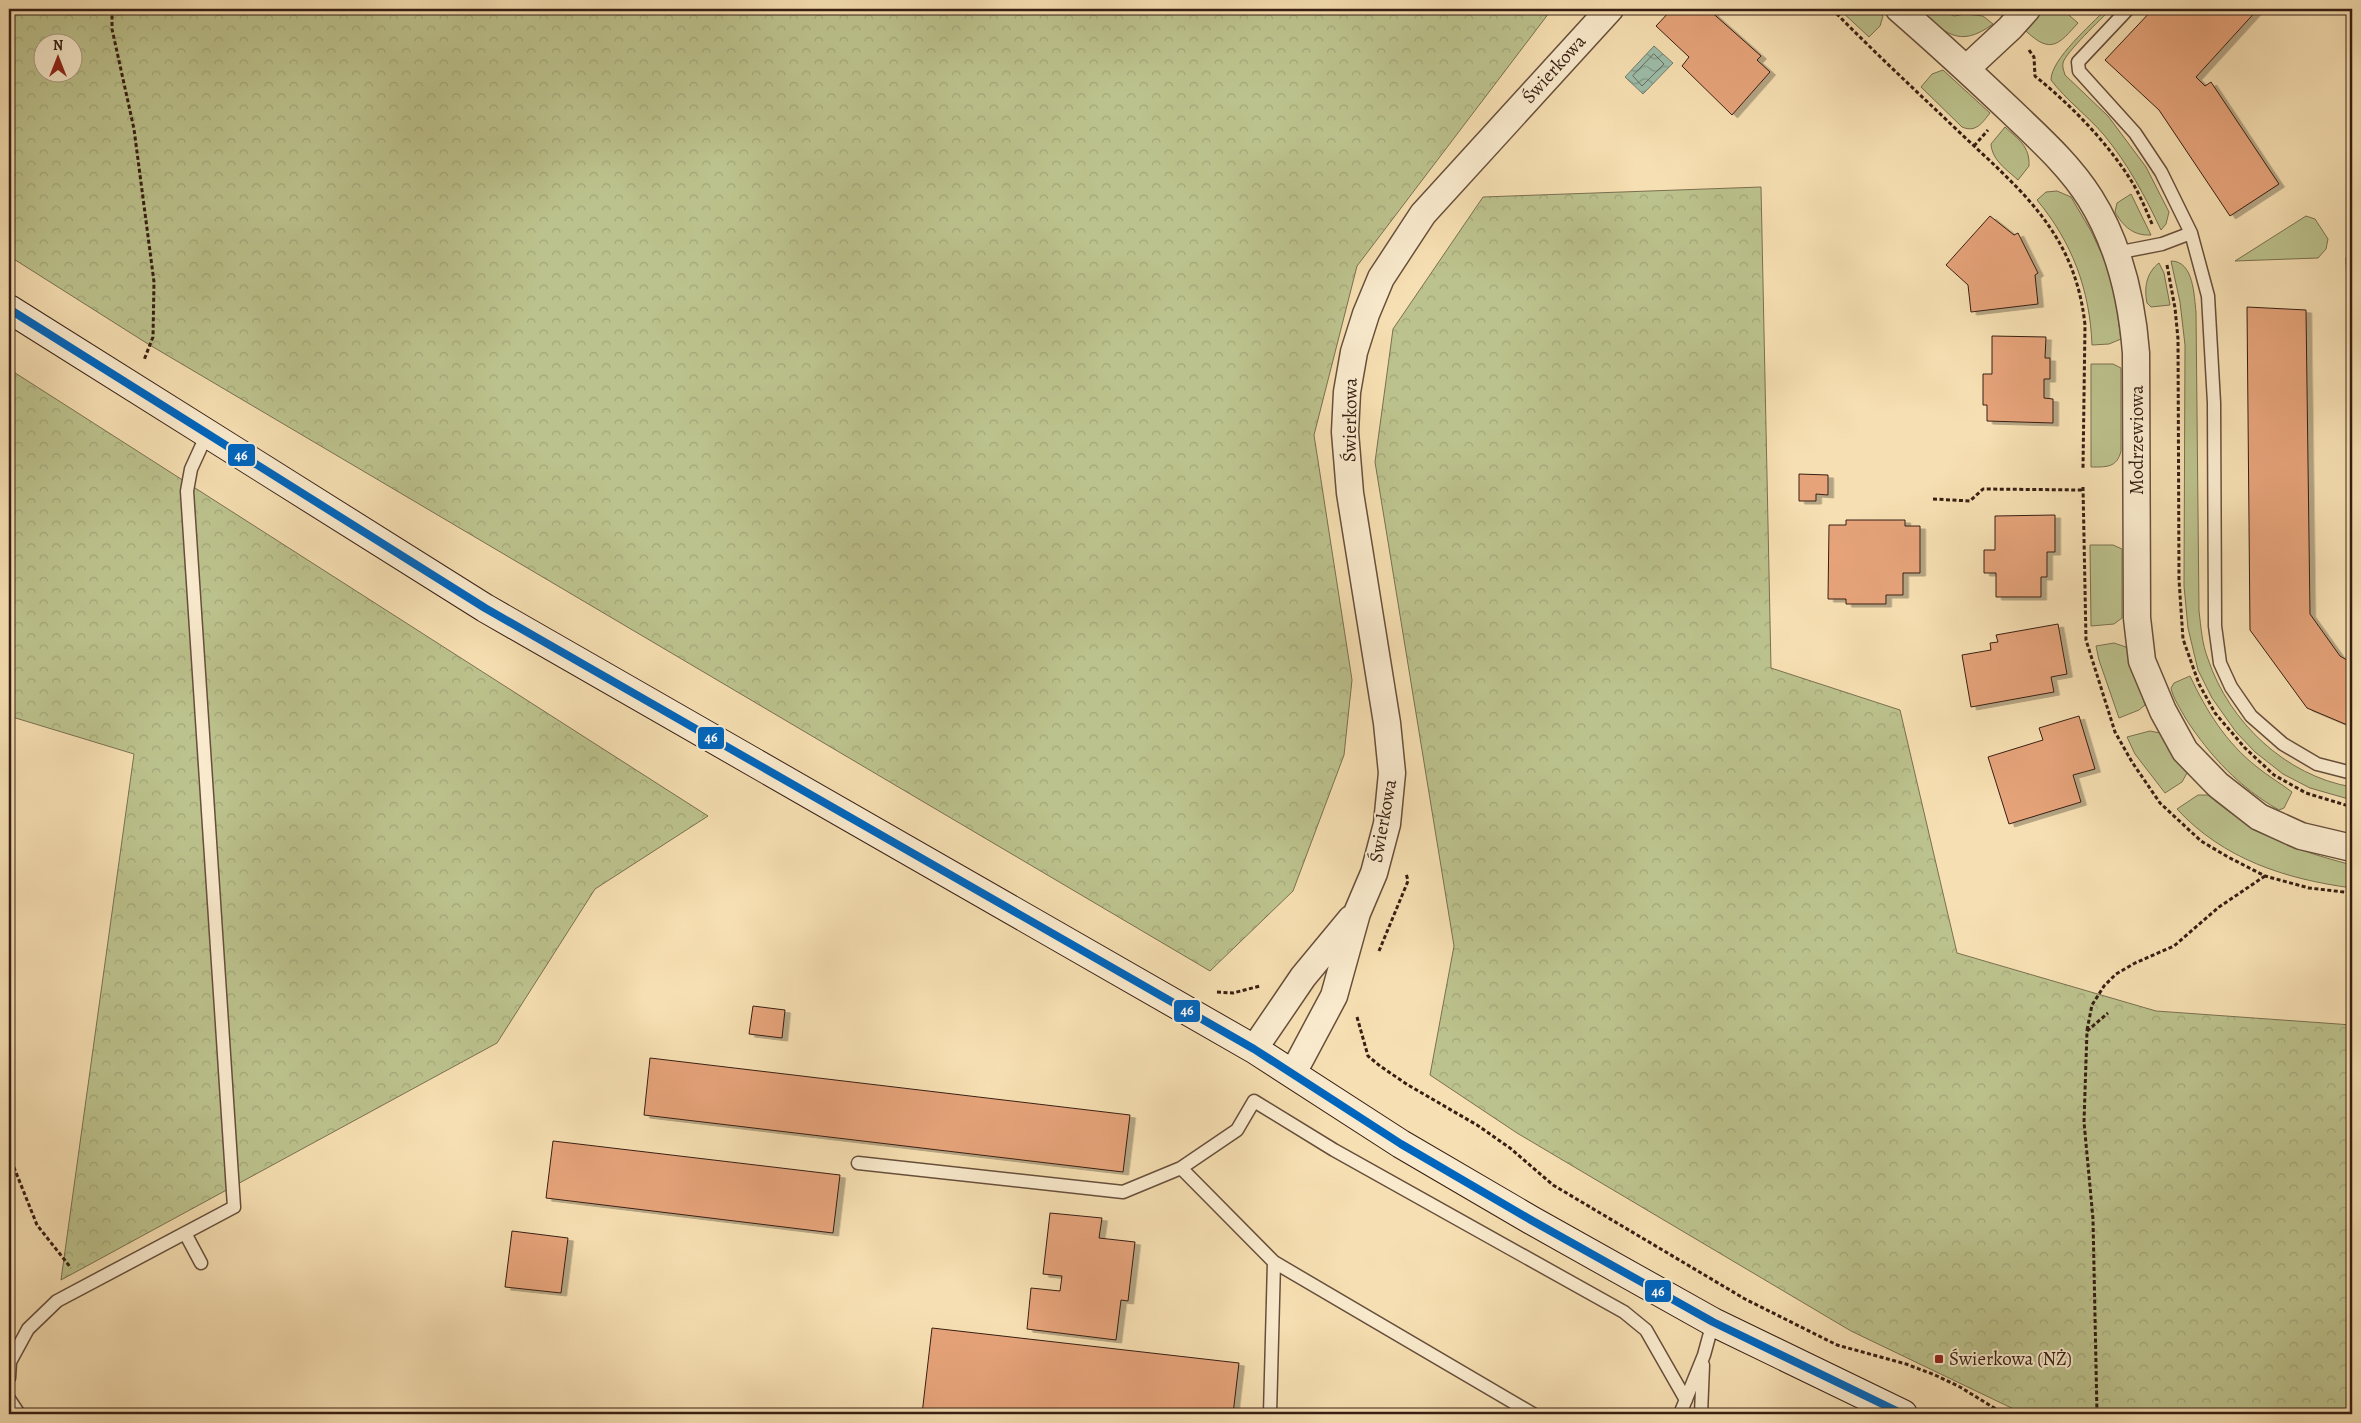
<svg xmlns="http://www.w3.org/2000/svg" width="2361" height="1423" font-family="Alegreya,serif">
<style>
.green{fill:#bcc28d;stroke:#7a7050}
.forest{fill:url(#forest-crowns);stroke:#7a7050;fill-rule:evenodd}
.water{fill:url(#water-waves);stroke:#747e6d}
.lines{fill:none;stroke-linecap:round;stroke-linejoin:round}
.shore{stroke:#6a6e5e;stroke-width:1}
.building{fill:#e6a37a;stroke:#371f13;filter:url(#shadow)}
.service-casing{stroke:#674f3b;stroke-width:15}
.minor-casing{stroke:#674f3b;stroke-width:29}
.secondary-casing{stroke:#371f13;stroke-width:30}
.path{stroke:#371f13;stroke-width:3;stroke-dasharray:4 2.5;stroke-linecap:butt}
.service{stroke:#f9eacd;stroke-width:12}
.minor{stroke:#f9eacd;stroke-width:26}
.secondary{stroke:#f9eacd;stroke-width:28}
.bus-1-casing{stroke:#f9eacd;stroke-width:11}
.bus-1{stroke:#0065bd;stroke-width:8}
.poi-dot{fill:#8f2418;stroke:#f9eacd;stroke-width:2}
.labels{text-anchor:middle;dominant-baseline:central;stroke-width:4;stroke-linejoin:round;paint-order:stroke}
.street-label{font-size:19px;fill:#371f13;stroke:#f9eacd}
.poi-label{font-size:19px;fill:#371f13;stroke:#f9eacd;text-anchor:start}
.line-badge{stroke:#f9eacd;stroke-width:2}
.badge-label{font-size:14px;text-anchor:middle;font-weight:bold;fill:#fff}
</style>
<defs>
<pattern id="forest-crowns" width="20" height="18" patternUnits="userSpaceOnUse" patternTransform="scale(1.25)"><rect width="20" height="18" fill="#bcc28d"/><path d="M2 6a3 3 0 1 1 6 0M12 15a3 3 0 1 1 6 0" fill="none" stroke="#a2a679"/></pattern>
<pattern id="water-waves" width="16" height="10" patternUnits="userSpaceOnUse" patternTransform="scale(1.25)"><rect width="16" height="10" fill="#9dbda9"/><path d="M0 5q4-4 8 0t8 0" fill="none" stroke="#819988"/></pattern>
<filter id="shadow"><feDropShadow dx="5.5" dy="3" stdDeviation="0" flood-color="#0004"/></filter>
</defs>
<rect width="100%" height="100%" fill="#f6dfb2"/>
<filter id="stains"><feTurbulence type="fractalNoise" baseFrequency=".004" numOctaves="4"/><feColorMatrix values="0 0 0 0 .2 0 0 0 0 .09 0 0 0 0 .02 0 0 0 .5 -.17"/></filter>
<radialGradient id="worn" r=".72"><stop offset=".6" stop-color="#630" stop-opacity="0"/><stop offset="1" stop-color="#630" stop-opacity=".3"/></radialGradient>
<path class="green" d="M1839,9H1875L1883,16L1880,26L1869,37Z
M1919,9H1940L1954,16L1965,14L1983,16L1993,24C1959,49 1945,33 1919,9Z
M2045,9H2062L2078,23C2059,44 2051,55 2026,31Z
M2106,9H2111C2102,18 2065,53 2063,63C2062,67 2064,71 2065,75L2108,116L2146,167L2169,212L2166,224L2161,230C2145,196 2128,164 2104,135C2088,116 2066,100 2051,80C2051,59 2091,25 2106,9Z
M1943,70L1990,113C1982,123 1976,133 1962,127L1921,87L1932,74Z
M2005,127C2018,139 2030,146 2029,166L2018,180C2006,169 1992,160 1991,144Z
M2057,191L2071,197L2091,231L2105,261L2115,296L2121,339L2109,344L2092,345C2090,290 2072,242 2037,200L2046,192Z
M2131,194L2151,235C2133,236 2123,226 2115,212L2117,203Z
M2306,216L2315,219L2328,239L2326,249L2318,258L2235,261Z
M2352,257V326L2348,323L2346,258Z
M2171,261C2194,261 2194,296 2196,312L2199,611C2201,627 2202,644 2208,659C2229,722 2286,776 2352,787V800L2310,788L2283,774L2255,752L2236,732L2212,698L2198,670L2188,628L2184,586L2185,345L2180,302Z
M2159,263L2164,273L2170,305L2151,307L2147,303C2144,288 2146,273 2159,263Z
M2091,364H2113L2121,368V451C2117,468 2106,467 2091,467Z
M2352,387V461L2349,390Z
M2090,545H2113L2122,549V618L2114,624L2091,626Z
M2114,643L2126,647L2145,705L2139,710L2119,718L2099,660L2096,646Z
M2190,676C2206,710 2226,743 2257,767C2268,776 2280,783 2292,792L2284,808L2279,810C2240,788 2210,756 2186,719C2181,710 2173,698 2171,688L2174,683Z
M2150,731L2160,733L2187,773L2182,782L2165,793L2135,754L2127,737Z
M2198,795H2208C2257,836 2291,849 2352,865V888C2285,879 2223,859 2177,809Z"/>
<path class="forest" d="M9,9H1552L1357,266L1314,435L1352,680L1344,755L1293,891L1210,971L148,344L9,256ZM42,42H72V72H42Z
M1761,187L1771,668L1900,710L1957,953L2156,1011L2352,1025V1414H2024L1851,1331L1517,1133L1430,1075L1454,946L1375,462L1393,329L1483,197Z
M9,369L708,816L595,889L497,1043L61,1280L134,754L9,716Z"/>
<path class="water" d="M1654,46L1673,63L1643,94L1625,77Z"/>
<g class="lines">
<path class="shore" d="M1654,54L1664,64L1642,86L1633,76Z"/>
</g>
<path class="building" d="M1672,9H1708L1761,56L1757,60L1770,72L1732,115L1682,66L1689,57L1656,26Z
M2153,9H2258L2196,77L2205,86L2211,82L2279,184L2230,216L2159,110L2105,60Z
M1990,216L2014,235L2018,233L2038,273L2035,275L2038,304L1971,312L1968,285L1946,265Z
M2247,307L2306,310L2310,614L2340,656L2352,663V727L2307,708L2250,630Z
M1992,336L2046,337L2045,358H2050V379H2044V398L2053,399V423L1987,421V405H1983V374H1992Z
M1799,474L1828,475V495L1816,494V501H1799Z
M2055,515V552H2047V577H2041V597H1996V573H1984V550H1995V516Z
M1846,520H1905V526H1920V573H1903V595H1886V604H1846V599H1828L1829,525H1846Z
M2058,624L2067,674L2051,677L2054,692L1971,707L1962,655L1991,650L1990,643L1998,642L1996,635Z
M2079,716L2095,769L2073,775L2081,802L2009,824L1988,757L2043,740L2039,728Z
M753,1006L785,1010L782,1038L749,1034Z
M650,1058L1130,1115L1123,1172L644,1115Z
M553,1141L840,1175L833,1233L546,1198Z
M1050,1213L1102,1218L1099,1238L1135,1242L1128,1301L1121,1300L1116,1340L1027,1329L1031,1288L1060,1291L1062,1276L1043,1274Z
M512,1231L568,1238L561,1293L505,1287Z
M932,1328L1239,1363L1233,1414H922Z"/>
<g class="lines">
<defs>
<path id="service" d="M2128,9L2078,62L2079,71L2135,133L2161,172L2191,233L2208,296L2214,403L2215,626L2220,663L2231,687L2251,716L2283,744L2317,764L2352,773
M2116,253L2162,244L2191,233
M858,1163L1123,1192L1181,1168L1237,1130L1254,1101L1334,1150L1624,1312L1646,1330L1686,1400
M1181,1168L1274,1262L1270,1414
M185,1233L201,1263
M1274,1262L1533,1414
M9,1378L10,1362L28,1329L57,1301L234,1207L187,491L191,469L207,434
M9,1399L19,1414
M1680,1414L1704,1355L1713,1322
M1701,1414L1703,1365"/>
<path id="minor" d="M1899,9C1938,43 1976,78 2014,114C2041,140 2070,166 2090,198C2119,244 2132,301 2136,353L2137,618L2142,661L2163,711L2185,751L2218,785L2259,817L2301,836L2352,848
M1966,69L2010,28L2027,9
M1254,1049L1303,977L1351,919
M1293,1073L1334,996L1357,913L1374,873L1387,824L1392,773L1387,723L1350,493L1345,432L1347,392L1354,352L1366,314L1381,278L1423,214L1610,9"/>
<path id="secondary" d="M9,309L485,608L1254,1049L1401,1144L1531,1220L1713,1322L1903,1414"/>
</defs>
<use href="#service" class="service-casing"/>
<use href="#minor" class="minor-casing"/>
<use href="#secondary" class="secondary-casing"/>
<path class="path" d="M112,9V29L134,129L154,282L153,337L144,360
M1832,9C1872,50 1913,88 1955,128C2019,189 2075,231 2085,325L2083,468
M1950,9H1957
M2029,50L2034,57L2035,76C2072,106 2107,142 2132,182C2140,195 2146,210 2152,224
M1974,146L1988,130
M2167,265L2175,308L2178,339L2179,580L2183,639L2199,684L2215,713L2245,748L2274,775L2306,793L2352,807
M2083,487L2086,640L2115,732L2132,762L2160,803L2201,841L2228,857L2265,876L2309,888L2352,893
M1933,499L1970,501L1983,489L2083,490
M1379,951L1408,881L1406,873
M1217,992L1233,993L1260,986
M1357,1017L1368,1056L1380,1066L1408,1085L1477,1125L1510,1148L1553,1185L1745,1299L1837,1345L1906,1364L1935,1375L1960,1387L2004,1414
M2087,1030L2092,1005L2104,986L2116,974L2135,963L2174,946L2219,907L2265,876
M9,1155L37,1225L71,1268
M2097,1414L2093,1219L2084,1122L2087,1031L2108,1013"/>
<use href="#service" class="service"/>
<use href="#minor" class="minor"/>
<use href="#secondary" class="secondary"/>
<defs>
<path id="bus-1" d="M9,309L485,608L1254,1049L1401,1144L1531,1220L1713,1322L1903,1414"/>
</defs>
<use href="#bus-1" class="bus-1-casing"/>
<use href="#bus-1" class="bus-1"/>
</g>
<rect class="poi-dot" x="1934" y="1354" width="10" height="10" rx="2.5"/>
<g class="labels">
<g class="street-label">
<text transform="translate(1554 69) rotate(-48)">Świerkowa</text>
<text transform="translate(1350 420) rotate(-89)">Świerkowa</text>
<text transform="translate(2137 440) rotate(-90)">Modrzewiowa</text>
<text transform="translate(1383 821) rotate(-80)">Świerkowa</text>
</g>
<g class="poi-label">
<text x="1949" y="1359">Świerkowa (NŻ)</text>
</g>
</g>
<g class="line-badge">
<rect x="227" y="443" width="29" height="24" rx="5" fill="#0065bd"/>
<rect x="697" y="726" width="28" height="24" rx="5" fill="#0065bd"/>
<rect x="1173" y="999" width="28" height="24" rx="5" fill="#0065bd"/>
<rect x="1644" y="1279" width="28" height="24" rx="5" fill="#0065bd"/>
</g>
<g class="badge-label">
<text x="241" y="460">46</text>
<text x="711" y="742">46</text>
<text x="1187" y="1015">46</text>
<text x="1658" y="1296">46</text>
</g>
<rect width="2361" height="1423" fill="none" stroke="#f6dfb2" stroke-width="30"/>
<rect x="10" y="10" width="2341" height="1403" fill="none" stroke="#371f13" stroke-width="2.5"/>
<rect x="15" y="15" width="2331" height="1393" fill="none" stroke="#371f13"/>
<g transform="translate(58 58)"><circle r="24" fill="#f9eacd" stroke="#ab9983"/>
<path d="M0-4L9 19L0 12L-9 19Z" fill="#8f2418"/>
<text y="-8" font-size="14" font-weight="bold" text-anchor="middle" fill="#371f13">N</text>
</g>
<rect width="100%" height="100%" filter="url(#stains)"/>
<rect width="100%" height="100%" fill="url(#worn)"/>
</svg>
